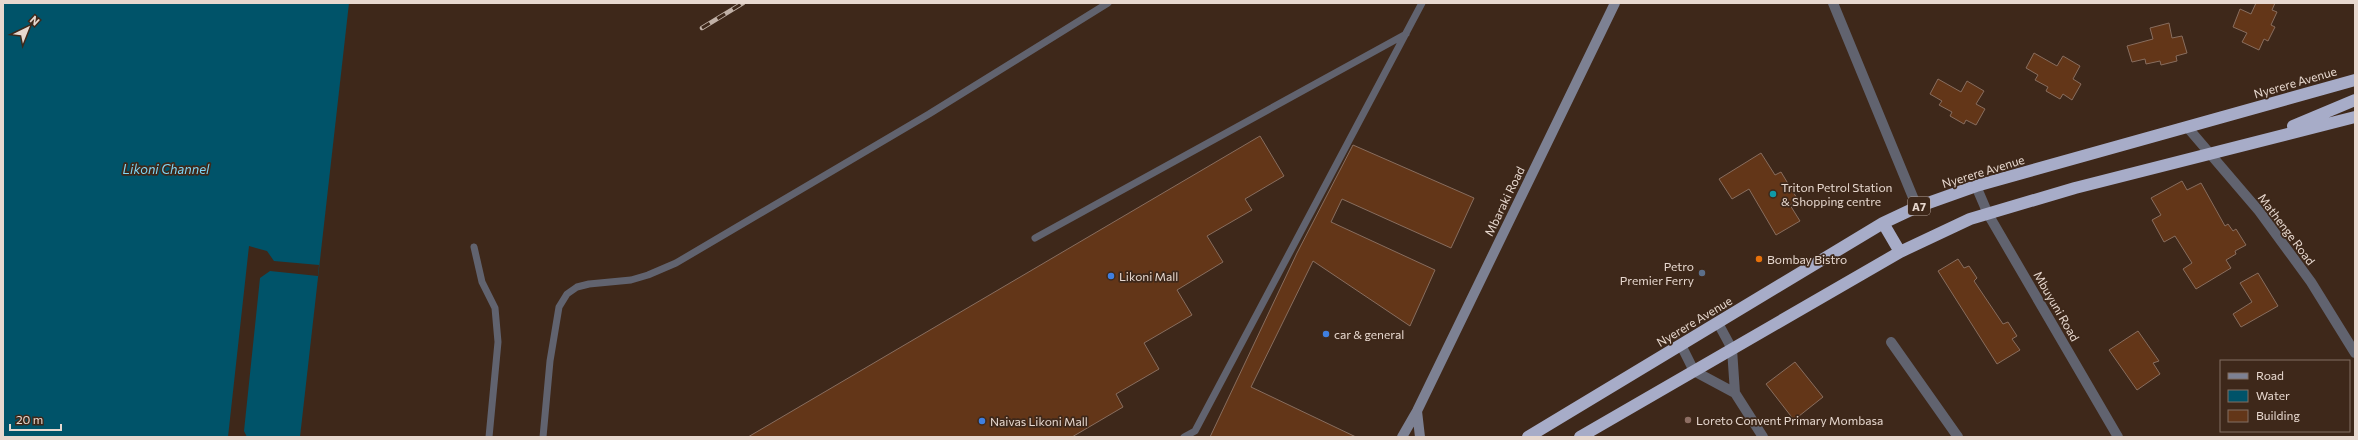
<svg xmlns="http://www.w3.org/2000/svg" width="2358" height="440" font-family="Commissioner,sans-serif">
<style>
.water{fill:#005369}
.pier{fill:#3e281a}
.building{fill:#633618;stroke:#886d5e}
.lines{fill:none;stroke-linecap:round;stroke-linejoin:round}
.lane{stroke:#61636f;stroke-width:7}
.street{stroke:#61636f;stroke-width:10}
.secondary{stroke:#7d8193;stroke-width:10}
.highway{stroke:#a7acc8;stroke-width:12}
.rail-casing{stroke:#c0b0a6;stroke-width:4.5}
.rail{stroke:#3e281a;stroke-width:3;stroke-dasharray:9;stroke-linecap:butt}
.culture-dot{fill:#0f9aa8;stroke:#3e281a;stroke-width:1.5}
.food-dot{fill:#e8710a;stroke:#3e281a;stroke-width:1.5}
.service-dot{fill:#5c6f8a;stroke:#3e281a;stroke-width:1.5}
.shop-dot{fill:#3f7fe0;stroke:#3e281a;stroke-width:1.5}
.education-dot{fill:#8d6e63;stroke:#3e281a;stroke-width:1.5}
.labels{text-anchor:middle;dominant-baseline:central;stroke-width:3.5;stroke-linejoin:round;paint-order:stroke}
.shield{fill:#3e281a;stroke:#b4a399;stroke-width:1}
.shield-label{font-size:11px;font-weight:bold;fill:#e7d8cf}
.street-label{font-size:12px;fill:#e7d8cf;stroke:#3e281a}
.poi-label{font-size:12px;fill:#e7d8cf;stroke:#3e281a;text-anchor:start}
.water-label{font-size:13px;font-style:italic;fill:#7fd6f6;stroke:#3e281a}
</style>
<rect width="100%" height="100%" fill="#3e281a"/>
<path class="water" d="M3,3H349L300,437H3Z"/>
<path class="pier" d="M249,246L267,251L274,261L319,265L318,276L270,271L260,278L244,431L247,437H228Z"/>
<path class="building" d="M2256,3H2275L2272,10L2277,12L2271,25L2275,27L2268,41L2264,39L2259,50L2242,42L2247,33L2233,27L2240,9L2251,14Z
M2169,23L2172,38L2182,36L2187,53L2176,56L2177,61L2161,65L2160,61L2146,64L2145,59L2132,62L2127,46L2153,39L2150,28Z
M2034,53L2057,66L2063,56L2080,66L2073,79L2081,84L2072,100L2063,94L2060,99L2046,91L2048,87L2035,80L2038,75L2026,68Z
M1938,79L1961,92L1967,81L1984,91L1976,104L1985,109L1976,125L1966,120L1964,124L1950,116L1952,112L1939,105L1942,101L1930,94Z
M1260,136L1284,176L1245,199L1252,210L1207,236L1223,262L1177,290L1192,315L1144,343L1159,369L1116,394L1123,407L1072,437H748Z
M1353,145L1474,198L1451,248L1342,199L1331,222L1435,270L1410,326L1313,261L1251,387L1356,437H1210L1297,253Z
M1761,153L1775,175L1781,172L1798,200L1790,205L1800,221L1776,235L1749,189L1732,199L1719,179Z
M2182,181L2187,190L2201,183L2225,226L2228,224L2233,231L2236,229L2246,245L2235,251L2236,254L2226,260L2231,268L2196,289L2183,269L2192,263L2175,236L2164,242L2152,220L2161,215L2151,198Z
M1958,259L1964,268L1969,266L1977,278L1974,281L2003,324L2008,322L2017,336L2012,339L2020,350L1997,364L1938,271Z
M2258,273L2278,306L2241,327L2233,314L2252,302L2240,283Z
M2138,331L2159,361L2153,363L2160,374L2137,390L2109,350Z
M1795,362L1823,397L1794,420L1766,384Z"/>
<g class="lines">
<path class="lane" d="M1035,238L1406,34
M474,247L482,282L495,308L498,342L489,437
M543,437L550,361L559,307L567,294L577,287L589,284L631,280L648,275L676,263L929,114L1108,3
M1184,437L1195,431L1422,3"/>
<path class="street" d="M1833,3L1917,207
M2188,128L2259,211L2311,282L2355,353
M1976,186L1988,214L2118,437
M1718,323L1732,349L1735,393L1763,437
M1891,342L1958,437
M1681,345L1694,371L1735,393"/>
<path class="secondary" d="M1417,411L1420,437
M1402,437L1417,411L1615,3"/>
<path class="highway" d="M2293,126L2355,100
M1883,223L1900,252
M1528,437L1883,223L1917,207L1976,186L2355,80
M1580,437L1900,252L1970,219L2075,188L2355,117"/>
<defs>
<path id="rail" d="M702,28L743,3"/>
</defs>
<use href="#rail" class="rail-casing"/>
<use href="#rail" class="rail"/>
</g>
<circle class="culture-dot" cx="1773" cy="194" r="4"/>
<circle class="food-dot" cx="1759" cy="259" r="4"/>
<circle class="service-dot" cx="1702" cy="273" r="4"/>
<g class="shop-dot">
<circle cx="1111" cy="276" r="4"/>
<circle cx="1326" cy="334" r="4"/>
<circle cx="982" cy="421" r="4"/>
</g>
<circle class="education-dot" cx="1688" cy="420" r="4"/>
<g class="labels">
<rect class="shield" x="1908" y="197" width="22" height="18" rx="3"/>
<g class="shield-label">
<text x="1919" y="206">A7</text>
</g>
<g class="street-label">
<text transform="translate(2295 82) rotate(-16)">Nyerere Avenue</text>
<text transform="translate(1983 171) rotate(-17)">Nyerere Avenue</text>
<text transform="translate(1504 201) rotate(-64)">Mbaraki Road</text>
<text transform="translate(2287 229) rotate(53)">Mathenge Road</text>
<text transform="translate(2057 306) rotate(60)">Mbuyuni Road</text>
<text transform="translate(1694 321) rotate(-31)">Nyerere Avenue</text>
</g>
<g class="poi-label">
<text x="1781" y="187">Triton Petrol Station<tspan x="1781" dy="14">&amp; Shopping centre</tspan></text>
<text x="1767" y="259">Bombay Bistro</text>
<text x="1694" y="266" text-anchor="end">Petro<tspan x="1694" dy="14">Premier Ferry</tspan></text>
<text x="1119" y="276">Likoni Mall</text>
<text x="1334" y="334">car &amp; general</text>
<text x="1696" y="420">Loreto Convent Primary Mombasa</text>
<text x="990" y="421">Naivas Likoni Mall</text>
</g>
<g class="water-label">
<text x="166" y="169">Likoni Channel</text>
</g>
</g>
<rect width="2358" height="440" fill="none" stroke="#e7d8cf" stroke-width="8"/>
<rect x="2220" y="360" width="130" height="72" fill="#3e281a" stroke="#826e62"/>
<rect x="2228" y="373" width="20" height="6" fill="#7d8193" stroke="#826e62"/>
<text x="2256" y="380" font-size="12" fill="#e7d8cf">Road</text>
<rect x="2228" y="390" width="20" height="12" fill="#005369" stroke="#826e62"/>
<text x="2256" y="400" font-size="12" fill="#e7d8cf">Water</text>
<rect x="2228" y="410" width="20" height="12" fill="#633618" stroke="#826e62"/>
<text x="2256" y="420" font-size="12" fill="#e7d8cf">Building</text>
<g transform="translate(28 28) rotate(43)" stroke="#3e281a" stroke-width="3" paint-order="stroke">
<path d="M0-3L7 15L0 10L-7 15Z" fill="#e7d8cf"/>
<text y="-6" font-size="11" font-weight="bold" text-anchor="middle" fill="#e7d8cf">N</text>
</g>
<path d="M10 424v6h51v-6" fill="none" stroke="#e7d8cf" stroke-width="2"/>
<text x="16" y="424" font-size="12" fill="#e7d8cf" stroke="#3e281a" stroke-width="3" paint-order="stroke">20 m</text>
</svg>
